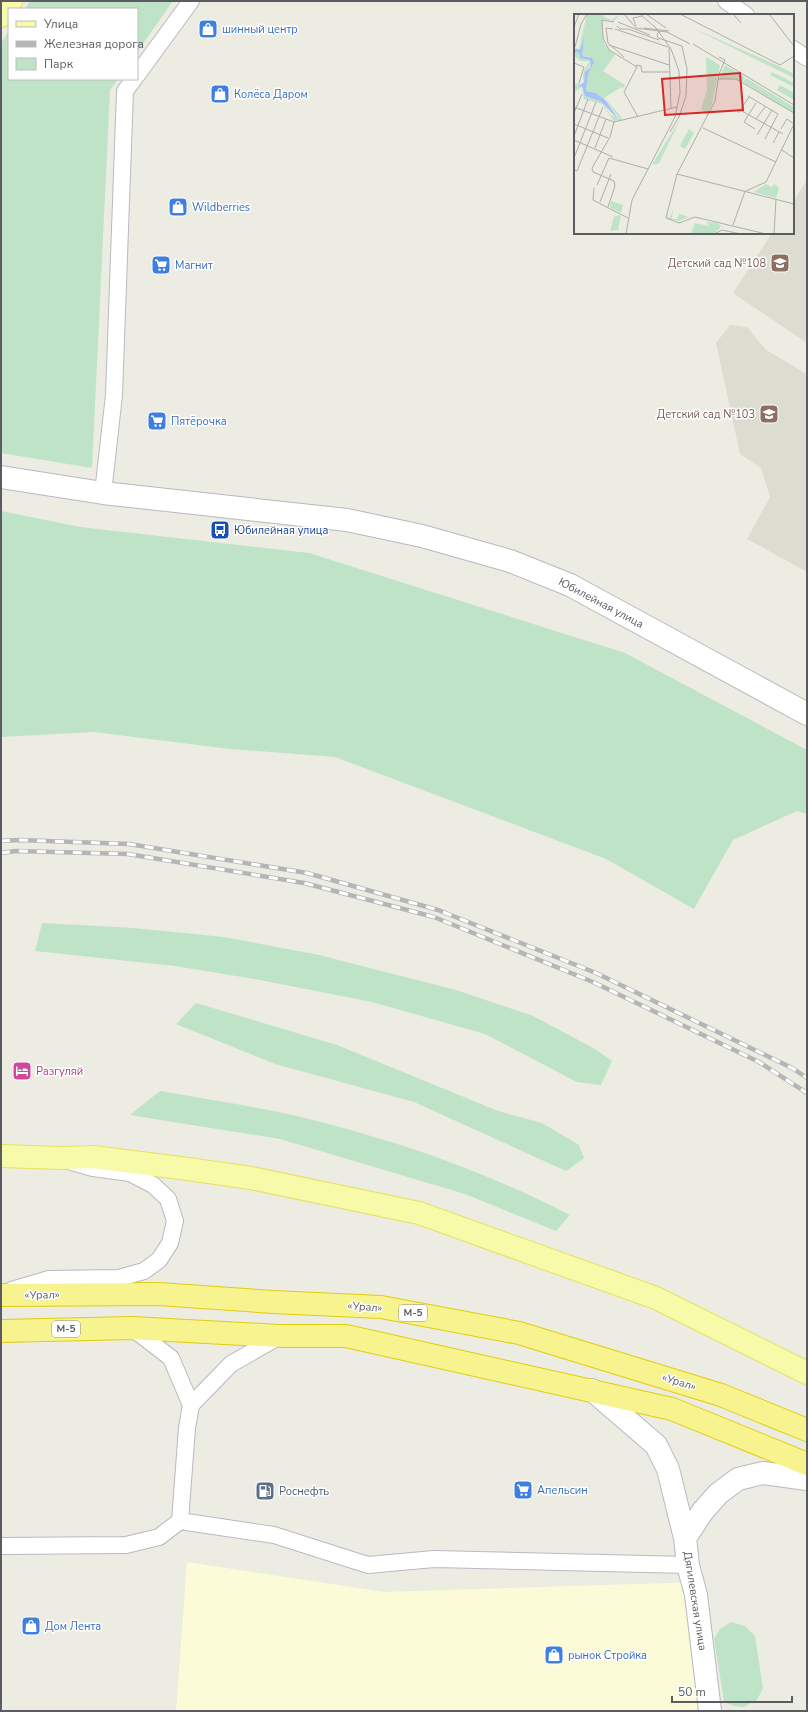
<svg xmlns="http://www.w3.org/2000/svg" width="808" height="1712" font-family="'Nunito Sans',sans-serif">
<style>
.commercial{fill:#fcfbd7}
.education{fill:#dcdcd0}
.green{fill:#bfe3c7}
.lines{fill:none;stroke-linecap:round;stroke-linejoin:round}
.street-casing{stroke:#b9bac0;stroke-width:18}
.secondary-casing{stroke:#b7b9c0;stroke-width:24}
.primary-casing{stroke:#e9e05e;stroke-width:24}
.highway-casing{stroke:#e2cd0c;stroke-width:24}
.street{stroke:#fff;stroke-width:16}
.secondary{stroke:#fff;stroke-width:22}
.primary{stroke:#f6faa9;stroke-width:22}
.highway{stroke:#f7f38e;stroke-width:22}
.rail-casing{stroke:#b5b5b6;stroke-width:4.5}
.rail{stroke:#fff;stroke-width:3;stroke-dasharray:9;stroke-linecap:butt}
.labels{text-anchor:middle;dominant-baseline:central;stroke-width:3;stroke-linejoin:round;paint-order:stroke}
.shield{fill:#fff;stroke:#8c8d91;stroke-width:1}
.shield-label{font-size:10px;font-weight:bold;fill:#5a5c62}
.shop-label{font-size:11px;fill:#366cbe;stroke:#fff;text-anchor:start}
.education-label{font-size:11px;fill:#785e54;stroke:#fff;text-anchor:end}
.transit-label{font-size:11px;fill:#164399;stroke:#fff;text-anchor:start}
.street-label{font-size:11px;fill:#5a5c62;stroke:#fff}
.hotel-label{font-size:11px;fill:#b23c85;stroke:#fff;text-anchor:start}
.service-label{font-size:11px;fill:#4e5e75;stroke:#fff;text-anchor:start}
.inset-road{fill:none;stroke:#aeaeab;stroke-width:1}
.view{fill:#d62828;fill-opacity:0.15;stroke:#d62828;stroke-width:2}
.inset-edge{fill:none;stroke:#5a5c62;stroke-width:2}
</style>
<rect width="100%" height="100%" fill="#ecece2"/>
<path class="commercial" d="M187,1562L384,1592L702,1582L722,1711H176Z"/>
<path class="education" d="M807,180V343L733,293L772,233H793V201Z
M730,325L747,327L766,350L807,374V572L747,539L770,497L761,468L740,454L716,343Z"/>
<path class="green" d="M30,1H173L137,52V9H25Z
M9,31V79H118L110,90L92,468L1,453V43Z
M1,511L80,527L309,553L625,653L807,750V814L797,811L733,840L694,909L606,859L335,757L230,749L94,732L1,737Z
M42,923L134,928L224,937L319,955L456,990L533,1016L595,1049L612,1061L601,1085L577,1082L485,1034L372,1002L260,980L175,966L35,951Z
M196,1003L337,1045L498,1111L542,1123L579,1145L584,1158L566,1171L414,1102L275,1064L176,1024Z
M160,1091C206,1099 252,1106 297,1116C392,1139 483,1170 570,1215L556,1231L465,1194L280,1139L130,1115Z
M731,1622L745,1626L755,1636L763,1688L757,1700L744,1707L733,1706L724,1701L714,1639L720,1629Z"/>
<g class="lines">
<defs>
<path id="street" d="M726,1L746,15
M793,49L807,58
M137,75L191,1
M103,493L114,395L125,91L134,79
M12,1290L49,1279L119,1278L144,1271L159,1260L170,1243L175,1221L168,1199L153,1185L130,1173L93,1168L72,1162
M132,1328L171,1358L191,1405L187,1428L180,1521
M191,1405L231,1364L280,1336
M1,1546L126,1545L159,1537L180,1521L274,1535L368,1565L434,1559L688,1565"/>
<path id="secondary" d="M1,477L103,493L347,520L422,536L510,561L570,585L807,714
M592,1390L656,1445L668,1469L685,1538L688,1565L696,1595L710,1711
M685,1538L703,1511L718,1494L738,1479L763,1473L807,1479"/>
<path id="primary" d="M1,16L11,1
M1,1156L61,1158L93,1157L188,1169L251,1178L419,1213L656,1298L807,1373"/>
<path id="highway" d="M1,1295L159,1294L273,1302L381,1307L519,1333L721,1395L807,1430
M1,1331L132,1328L280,1336H346L672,1409L807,1464"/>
</defs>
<use href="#street" class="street-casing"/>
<use href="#secondary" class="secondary-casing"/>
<use href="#primary" class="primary-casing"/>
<use href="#highway" class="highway-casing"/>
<use href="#street" class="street"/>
<use href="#secondary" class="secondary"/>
<use href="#primary" class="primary"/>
<use href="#highway" class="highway"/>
<defs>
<path id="rail" d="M1,841L19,840L129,844L307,873L438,910L596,973L792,1068L807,1078
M1,853L16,851L128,854L304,883L434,917L593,982L759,1062L807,1093"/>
</defs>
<use href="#rail" class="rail-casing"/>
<use href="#rail" class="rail"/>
</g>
<defs>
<symbol id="shop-square" viewBox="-11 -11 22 22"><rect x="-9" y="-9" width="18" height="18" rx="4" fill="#3f7fe0" stroke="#fff"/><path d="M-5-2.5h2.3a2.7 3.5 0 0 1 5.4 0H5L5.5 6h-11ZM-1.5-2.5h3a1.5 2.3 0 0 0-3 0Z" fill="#fff"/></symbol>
<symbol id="school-square" viewBox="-11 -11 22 22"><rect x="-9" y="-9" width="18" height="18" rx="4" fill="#8d6e63" stroke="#fff"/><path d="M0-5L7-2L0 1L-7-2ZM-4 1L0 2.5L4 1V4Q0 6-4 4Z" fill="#fff"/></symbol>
<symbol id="supermarket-square" viewBox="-11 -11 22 22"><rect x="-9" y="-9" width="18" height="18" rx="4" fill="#3f7fe0" stroke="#fff"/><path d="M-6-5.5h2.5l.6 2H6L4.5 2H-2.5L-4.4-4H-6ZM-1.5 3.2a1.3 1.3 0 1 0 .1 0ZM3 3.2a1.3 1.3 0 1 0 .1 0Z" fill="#fff"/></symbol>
<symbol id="bus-square" viewBox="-11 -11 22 22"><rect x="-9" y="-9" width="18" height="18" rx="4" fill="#1a4fb4" stroke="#fff"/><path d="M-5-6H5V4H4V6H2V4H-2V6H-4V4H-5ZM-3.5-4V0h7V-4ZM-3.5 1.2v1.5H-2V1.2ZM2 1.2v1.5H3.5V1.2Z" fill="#fff"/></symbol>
<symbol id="hotel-square" viewBox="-11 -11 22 22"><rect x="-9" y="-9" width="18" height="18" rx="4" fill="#d1479c" stroke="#fff"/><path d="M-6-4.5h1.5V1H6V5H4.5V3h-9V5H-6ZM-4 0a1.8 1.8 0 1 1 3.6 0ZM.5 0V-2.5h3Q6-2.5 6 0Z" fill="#fff"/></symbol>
<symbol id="fuel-square" viewBox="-11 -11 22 22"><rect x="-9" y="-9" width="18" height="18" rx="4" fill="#5c6f8a" stroke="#fff"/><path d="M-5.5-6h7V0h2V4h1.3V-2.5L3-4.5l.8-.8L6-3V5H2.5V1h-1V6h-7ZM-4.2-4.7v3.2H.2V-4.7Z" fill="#fff"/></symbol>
</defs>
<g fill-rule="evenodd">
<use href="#shop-square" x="197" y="18" width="22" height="22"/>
<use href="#shop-square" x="209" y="83" width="22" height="22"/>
<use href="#shop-square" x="167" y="196" width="22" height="22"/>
<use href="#school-square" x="769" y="252" width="22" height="22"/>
<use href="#supermarket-square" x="150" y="254" width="22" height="22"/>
<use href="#school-square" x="758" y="403" width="22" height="22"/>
<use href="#supermarket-square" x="146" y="410" width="22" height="22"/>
<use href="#bus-square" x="209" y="519" width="22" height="22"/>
<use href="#hotel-square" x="11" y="1060" width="22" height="22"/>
<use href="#supermarket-square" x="512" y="1479" width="22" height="22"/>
<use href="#fuel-square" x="254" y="1480" width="22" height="22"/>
<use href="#shop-square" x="20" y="1615" width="22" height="22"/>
<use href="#shop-square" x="543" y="1644" width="22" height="22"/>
</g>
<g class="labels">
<g class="shield">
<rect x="399" y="1305" width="28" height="16" rx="3"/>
<rect x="52" y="1321" width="28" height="16" rx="3"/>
</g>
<g class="shield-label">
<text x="413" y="1313">М-5</text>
<text x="66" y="1329">М-5</text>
</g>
<g class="shop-label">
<text x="222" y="29">шинный центр</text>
<text x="234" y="94">Колёса Даром</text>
<text x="192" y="207">Wildberries</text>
<text x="175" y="265">Магнит</text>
<text x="171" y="421">Пятёрочка</text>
<text x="537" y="1490">Апельсин</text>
<text x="45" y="1626">Дом Лента</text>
<text x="568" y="1655">рынок Стройка</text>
</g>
<g class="education-label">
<text x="766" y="263">Детский сад №108</text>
<text x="755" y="414">Детский сад №103</text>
</g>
<g class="transit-label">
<text x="234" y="530">Юбилейная улица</text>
</g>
<g class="street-label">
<text transform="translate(601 603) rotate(28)">Юбилейная улица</text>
<text transform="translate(42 1295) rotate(-1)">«Урал»</text>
<text transform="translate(365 1307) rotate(4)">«Урал»</text>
<text transform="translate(679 1382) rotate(17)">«Урал»</text>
<text transform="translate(695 1601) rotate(81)">Дягилевская улица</text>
</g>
<g class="hotel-label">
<text x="36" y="1071">Разгуляй</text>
</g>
<g class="service-label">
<text x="279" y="1491">Роснефть</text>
</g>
</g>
<g transform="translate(574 14)">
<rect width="220" height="220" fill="#ecece2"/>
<path d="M13,0H29L30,3L38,6L46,0L40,7L28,5L30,30L41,41L29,57L51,71L50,74L47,73L30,84L46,101L48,106L40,107L28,90L10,85L8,73L0,78V70L8,69L10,56L16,47H7L0,42V39L5,38L6,44L16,46L17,49L6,72H8L11,82L26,87L37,101L46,105L32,87L22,79L12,77L14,60L19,50L16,43L8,42L9,28L6,36H0V34L5,35ZM116,13L209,54L220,60V64ZM132,43L146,51L138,90L133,102L127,94L133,77ZM151,51L171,63L168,68L162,64L145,65ZM198,58L220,69V73L196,61ZM172,64L220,93V99L169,68ZM206,71L220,79V86L203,76ZM107,104L85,149L80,151L79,149ZM115,115L120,119L111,135L106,132ZM192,170L198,173L200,170L205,174L202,184L180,178ZM37,187L49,191L47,199L36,193ZM99,195L98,205H103L105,200L115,203L105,207L94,205L93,201L96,204ZM45,201L47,202L44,216L36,217L40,203ZM133,208L143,209L147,212L145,215L139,220H117L121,209L135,212Z" fill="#bfe3c7"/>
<path d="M10,24L8,42L18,44L20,48L14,60L12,77L22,79L32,87L45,106L26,87L11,82L8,72L4,73L10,68L11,58L16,54L17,49L16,46L6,44L5,38L0,39L1,35L6,36Z" fill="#a4c2fa"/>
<path class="inset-road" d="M50,0L62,14L93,18L116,30M72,0L92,14M106,0L206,51L220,42M159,0L167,9M195,0L220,32M40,8L28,6L29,24L35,36L63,53L50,78L64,103M44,8L76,21M43,12L46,15H54L85,26M62,12L59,4L68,2M0,13L5,0M70,14L95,17M39,15L32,14L34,29L50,43M41,15L94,33M86,17L83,20L84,24L108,32L113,55L112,82L105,103L96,118M119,30L220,91M35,31L95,51M1,33L7,10L13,0M95,33L97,95M145,43L151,46L145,60L141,87L103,160L92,204L105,209L121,203L192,220M0,49L10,53L5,69M62,51L67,52L68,58H96M144,65H162L220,99M174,82L204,100L191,125M0,93L40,108L103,93M166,96L209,120M0,99L8,80M164,99L175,83M182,105L191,93M0,110L34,124M129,114L202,148M181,115L170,108L182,89M207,115L213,105L220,110M183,121L198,96M0,122L14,85M0,126L39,143M199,129L205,118M21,134L32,105M208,136L220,144M0,144L22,88M0,156L3,157L29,93M103,160L220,190M23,171L35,144L74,155M20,174L19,186L54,204M172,177L192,168L220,110M26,188L37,160M34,193L41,172L40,167L19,158L18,154L36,123L40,108M159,211L171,177M52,220L58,186L101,103L106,79L105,57L97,35L82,14L66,0M140,220L148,216L167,220M200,220L202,185"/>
<path class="view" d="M166,59L169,96L91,101L88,65Z"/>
<rect width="220" height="220" class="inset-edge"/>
</g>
<rect width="808" height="1712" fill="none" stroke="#5a5c62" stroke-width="4"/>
<rect x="8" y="8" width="130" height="72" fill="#ffffff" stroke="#bdbec0"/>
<rect x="16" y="21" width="20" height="6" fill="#f6faa9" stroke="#bdbec0"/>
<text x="44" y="28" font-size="12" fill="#5a5c62">Улица</text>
<rect x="16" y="41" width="20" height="6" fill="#b5b5b6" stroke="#bdbec0"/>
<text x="44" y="48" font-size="12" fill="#5a5c62">Железная дорога</text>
<rect x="16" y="58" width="20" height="12" fill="#bfe3c7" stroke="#bdbec0"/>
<text x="44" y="68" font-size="12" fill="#5a5c62">Парк</text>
<path d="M672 1696v6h120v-6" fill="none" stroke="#5a5c62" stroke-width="2"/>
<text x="678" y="1696" font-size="12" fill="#5a5c62" stroke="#ffffff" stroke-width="3" paint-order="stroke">50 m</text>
</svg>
